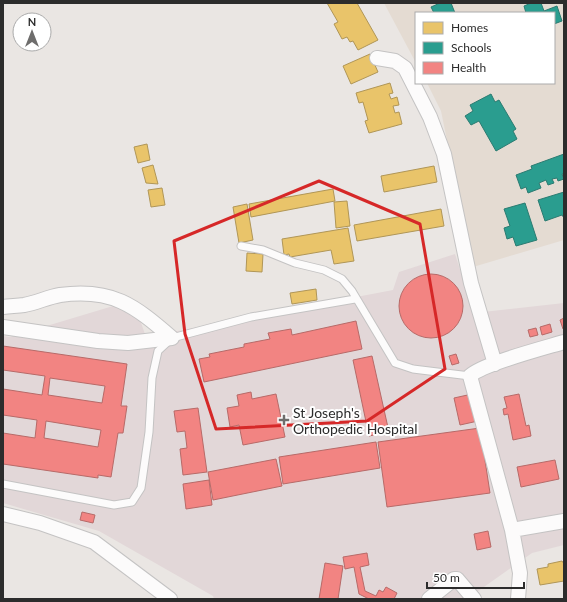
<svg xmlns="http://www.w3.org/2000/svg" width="567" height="602" font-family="Lato,sans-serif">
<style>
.education{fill:#e4dbd2}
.medical{fill:#e2d7d8}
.homes{fill:#e9c46a;stroke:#b09657}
.schools{fill:#2a9d8f;stroke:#2b7b71}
.health{fill:#f28482;stroke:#b76a68;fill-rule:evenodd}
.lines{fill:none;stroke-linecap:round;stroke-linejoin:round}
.service-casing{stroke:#c4c3c3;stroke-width:9}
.minor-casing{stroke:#c4c3c3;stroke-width:16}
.service{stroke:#fcfbfb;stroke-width:7}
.minor{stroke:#fcfbfb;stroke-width:14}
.marked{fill:none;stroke:#d62828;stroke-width:3;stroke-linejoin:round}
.poi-dot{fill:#6e6d6c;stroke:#fff;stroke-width:1.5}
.labels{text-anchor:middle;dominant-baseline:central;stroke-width:4;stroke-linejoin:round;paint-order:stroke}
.poi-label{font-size:14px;fill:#2c2c2c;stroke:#fff;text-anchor:start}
</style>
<rect width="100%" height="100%" fill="#eae6e3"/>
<path class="education" d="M384,3H564V240L473,267L441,111L427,83H554V13H416V63Z"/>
<path class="medical" d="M455,254L474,313L564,303V545L532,553L467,599H214L213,596L99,531L3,503V336L10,337L133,300L146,337L393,290L399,272Z"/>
<path class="homes" d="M327,3H357L378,40L358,50L353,41L350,42L347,37L342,39L334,24L338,22Z
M370,54L378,72L351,84L343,66Z
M390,83L393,93L389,94L391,99L397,97L399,105L393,106L395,113L399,112L402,124L369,133L365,121L368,120L363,102L359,103L356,93Z
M147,144L150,160L138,163L134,147Z
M153,165L158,184L146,183L142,168Z
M434,166L437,182L384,192L381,176Z
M162,188L165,205L151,207L148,190Z
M333,189L335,201L251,217L249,204Z
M347,201L350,226L336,228L334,202Z
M247,204L253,240L239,243L233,207Z
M441,209L444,226L357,241L354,225Z
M348,228L354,261L334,264L331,250L290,257L289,254L284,255L282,239Z
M247,253L263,254L262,272L246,271Z
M316,289L317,300L292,304L290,293Z
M562,561L564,564V581L540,585L537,569L548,567V564Z"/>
<path class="schools" d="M440,3H451L455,13H434L431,7Z
M531,3H541L544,11L557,6L562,21L554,24V13H526L524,6Z
M491,94L495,102L499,100L516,129L513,131L517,139L496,151L479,121L471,125L465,116L473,111L470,105Z
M564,154V174H562L564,179L558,181L557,178L552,179L554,183L548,185L546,180L539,183L541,188L528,193L526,187L521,189L516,175L532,169L531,166Z
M564,192V218L562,215L545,221L538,200Z
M525,203L537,240L516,246L513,237L507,239L504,228L510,226L504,209Z"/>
<path class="health" d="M399 306a32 32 0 1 1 64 0a32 32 0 1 1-64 0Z
M564,318V329H563L560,320Z
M356,321L362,349L204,382L199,359L210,357L209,354L244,347V344L270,339L268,333L291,329L292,335Z
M550,324L552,332L542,335L540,327Z
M536,328L538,335L530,337L528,330Z
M3,346L127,364L121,406H127L123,433H118L111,477L98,475V478L3,464V433L35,438L37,420L3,415V389L42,395L45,376L3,370ZM50,378L105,386L102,403L48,395ZM46,421L101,430L98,447L44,438Z
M456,354L459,363L452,365L449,356Z
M372,356L389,432L369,436L353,360Z
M251,392L252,399L276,394L285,437L243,445L239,425L230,427L227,408L239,406L237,395Z
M472,394L478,421L460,425L454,398Z
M519,394L526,426L529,425L531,436L513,440L508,414L504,415L503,409L507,408L504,397Z
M198,408L207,472L183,475L180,449L187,448L185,431L177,432L174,411Z
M480,428L490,493L387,507L378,442Z
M376,442L380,468L283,484L279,457Z
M276,459L282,486L213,500L208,472Z
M555,460L559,479L521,487L517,467Z
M209,480L212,505L186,509L183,484Z
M82,512L95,515L93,523L80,520Z
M488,531L491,547L477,550L474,534Z
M367,553L369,565L360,567L365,591L376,596L379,590L383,592L386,587L397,593L394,599H369L359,594L354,567L345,569L343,557Z
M325,563L343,566L338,599H319Z"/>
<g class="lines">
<defs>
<path id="service" d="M241,246L263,250L295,263L324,270L342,279L352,291L395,363L413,369L470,376
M3,484L114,505L132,502L141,488L149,432L152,378L158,351L172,338L251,317L355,299"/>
<path id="minor" d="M377,58L395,61L405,68L430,117L444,154L471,283L495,364
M3,307C10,306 17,306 24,305C36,303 48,297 60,295C112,288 134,305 172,338
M3,327L98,341L128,343L172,338
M3,514L40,523L94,542L170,599
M512,530L564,521
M429,599L454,579H457L474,599
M518,599L520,573L512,530L470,376C482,364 544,348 564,342"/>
</defs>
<use href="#service" class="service-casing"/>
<use href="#minor" class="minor-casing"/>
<use href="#service" class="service"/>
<use href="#minor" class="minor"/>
</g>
<path class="marked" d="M319,181L420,224L445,369L367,421L216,429L185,334L174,241Z"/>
<path class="poi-dot" d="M282 414h4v4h4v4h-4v4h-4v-4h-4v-4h4z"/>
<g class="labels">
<g class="poi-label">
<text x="293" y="412">St Joseph's<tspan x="293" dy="16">Orthopedic Hospital</tspan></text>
</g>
</g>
<rect width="567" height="602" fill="none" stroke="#2c2c2c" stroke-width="8"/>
<rect x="415" y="12" width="140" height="72" fill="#ffffff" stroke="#ababab"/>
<rect x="423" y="22" width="20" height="12" fill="#e9c46a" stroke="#ababab"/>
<text x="451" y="32" font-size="12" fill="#2c2c2c">Homes</text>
<rect x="423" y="42" width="20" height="12" fill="#2a9d8f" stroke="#ababab"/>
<text x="451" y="52" font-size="12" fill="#2c2c2c">Schools</text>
<rect x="423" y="62" width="20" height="12" fill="#f28482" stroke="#ababab"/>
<text x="451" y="72" font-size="12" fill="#2c2c2c">Health</text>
<g transform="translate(32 32)"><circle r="19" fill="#ffffff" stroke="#ababab"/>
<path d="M0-3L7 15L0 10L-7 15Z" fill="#6e6d6c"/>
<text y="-6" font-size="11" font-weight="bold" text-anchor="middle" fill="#2c2c2c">N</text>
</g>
<path d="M427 582v6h97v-6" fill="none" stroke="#2c2c2c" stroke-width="2"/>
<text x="433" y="582" font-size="12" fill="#2c2c2c" stroke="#ffffff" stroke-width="3" paint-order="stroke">50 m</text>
</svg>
